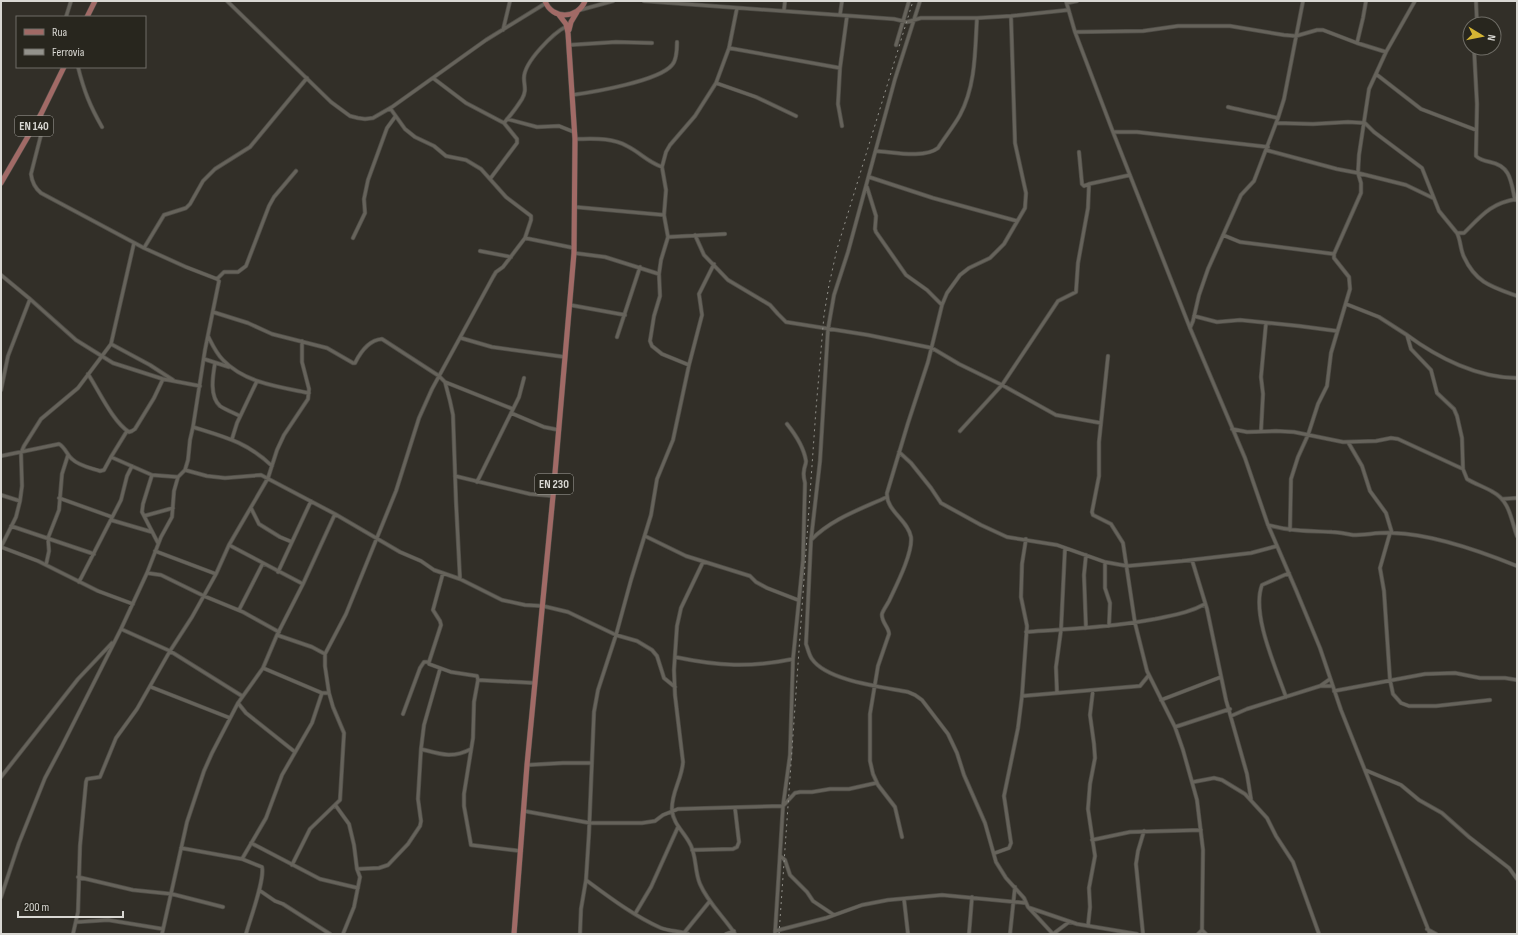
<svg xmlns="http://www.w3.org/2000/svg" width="1518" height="935" font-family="'Sofia Sans Condensed',sans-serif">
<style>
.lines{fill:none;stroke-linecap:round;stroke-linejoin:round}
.street-casing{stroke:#4f4d47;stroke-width:4.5}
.primary-casing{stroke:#4f4d47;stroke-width:6}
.street{stroke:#66635b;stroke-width:3}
.primary{stroke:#a16a66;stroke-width:5}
.rail{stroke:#93928c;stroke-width:1;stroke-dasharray:2 4;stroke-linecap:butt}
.labels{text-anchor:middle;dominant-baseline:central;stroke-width:3.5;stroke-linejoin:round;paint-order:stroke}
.shield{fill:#28261e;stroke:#a4a39d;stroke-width:1}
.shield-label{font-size:12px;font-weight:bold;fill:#d9d8d3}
</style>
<rect width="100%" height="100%" fill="#322f28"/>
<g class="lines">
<defs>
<path id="street" d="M227,1L331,102L350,116L358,118L365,119L373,118L392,107L486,40L546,3
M644,1L894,19L907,22L921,18H977L1011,16L1068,10
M920,1L895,79L848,252L834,295L828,329L820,461L811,540L806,644C808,649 809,655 812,659C827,681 883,687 908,692L915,695L922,700L948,734L957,753L964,775L985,823L996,862L1006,878L1024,898L1028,907L1053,934
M1066,1L1075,32L1113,132L1190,328L1245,458L1268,525L1296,590L1320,648L1341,710L1430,934
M1476,1L1477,24
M1067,3L1077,1
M580,10L613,1
M784,10L785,1
M840,15L842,1
M66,17L71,1
M503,30L510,1
M1075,32L1143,31L1178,26H1230L1284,35L1296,36L1317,30H1323L1357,43L1386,52
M1357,43L1363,18L1366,1
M569,45L616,42L652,43
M896,45L909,1
M729,48L840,68
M1474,48L1477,104L1476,156C1480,160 1485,161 1490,162C1511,166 1511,182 1515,200
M78,67C84,91 90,106 102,127
M1376,74L1421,109L1476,130
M433,78L466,103L504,123
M716,83L756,97L796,116
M572,95C594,92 659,81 672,65C677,60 677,49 677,42
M1228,107C1244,111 1261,114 1278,118
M390,108L405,129L415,137L434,146L446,156L466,160L481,169L506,197L531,216V220L525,238
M507,119L537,127L559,126L574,132
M1276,123L1313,124L1348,122L1365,123L1374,132L1422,168L1439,211L1457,233H1464C1482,215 1491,203 1517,199
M842,126L838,104L840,68L847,16
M1113,132H1137L1268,147
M575,139C593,139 611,137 627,146C641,153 646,161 662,167
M1266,150L1337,169L1358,173L1406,185L1433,198
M876,151C893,152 924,159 938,148C945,137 954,126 960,115C976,85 975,50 977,18
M869,177L933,198L1017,221
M490,179L517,143V139L504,123C510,116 517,107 522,99C527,90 524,86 524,78C524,62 553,33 567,26
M1089,184L1130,175
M867,187L876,216L875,229L876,232L906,275L927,290L942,305
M575,207L664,215
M1457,233C1461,241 1460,249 1464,257C1476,283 1492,287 1517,296
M695,235L704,255L728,280L770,305L778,314L786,322L868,335L932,348L959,364L1002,385L1056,415L1101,423
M1223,235L1240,242L1334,254
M668,237L725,234
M353,238L365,213L364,199L368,180L387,128L395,117
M144,248L164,215L186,208L190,204L203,181L215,169L250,147L307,78
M480,251L511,257
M574,253L605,257L659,274
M1,275L30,299L76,340L113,363L163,379L200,386
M217,279L224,272H238L246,266L269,206L274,197L296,171
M1346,304L1379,317L1407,335L1411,349L1431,370L1437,393L1454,409L1457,416L1462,438L1463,469L1467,479C1475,484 1485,487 1493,492C1510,501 1511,520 1517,536
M570,305L625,315
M213,312L248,323L272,334L327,348L353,363H355C360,353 369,340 382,339L439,376L445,382L450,401L453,415L456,501L460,579
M1194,316L1217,322L1240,320L1299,326L1337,331
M1190,328L1193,321L1199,295L1208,269L1241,195L1254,181L1278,118L1284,99L1303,1
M1407,335C1438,358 1478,378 1517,378
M208,336C212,344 216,353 223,360C245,383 279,387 309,393
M617,337L640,267
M461,338L492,347L565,357
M111,344L150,365L173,380
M1108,356L1099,442V476L1092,512L1093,515L1111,524L1123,543L1135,623L1147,671L1175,727L1183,750L1197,800L1203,850L1202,930L1206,934
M204,359L229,367
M215,363C213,375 209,396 220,406C226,410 234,413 240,416
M689,365L662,354L652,346L650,341L654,316L660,296L659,274L661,260L668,237L664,215L666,190L662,167L666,152L670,145L695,116L716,83L729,48L737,8
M88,374C99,391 113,422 129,432L132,431L135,429L154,398L163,379
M445,382L513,409
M1,390L8,356L30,299
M511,413L544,427L559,430
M193,427C225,437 247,442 272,466
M1232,429L1247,432L1276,431L1294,432L1343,442L1376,441L1391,438L1398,439L1463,469
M960,431L1002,385L1058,301L1076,292L1078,263L1088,208L1089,184L1084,186L1082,184L1079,152
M1261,431L1263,394L1261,377L1266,323
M232,439L237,423L257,381
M1348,442L1362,466L1370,491L1386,513L1392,533
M899,452L911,463L931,488L941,503L981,525L1007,537L1057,545L1105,562L1127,566L1182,561L1251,553L1277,546
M1,456L59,444C65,447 67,455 72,459C79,466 91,468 100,471L104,470L111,457L152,475L178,477
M111,457L127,431
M185,470L207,476L225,478L261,475L335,514L400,552L421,561L434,570L460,579L502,600L525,605L543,606L568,612L616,635L637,641L652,650L657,656L664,678L675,687
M152,475L143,504L142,512L158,543
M455,476L530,494L553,496
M477,482L519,397L524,378
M1,495L20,501
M59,498L112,517
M1502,499L1517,498
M251,508L259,524L280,537L292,542
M144,516L173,508
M111,520L152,532
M1268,525C1289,531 1310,531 1332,532C1339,532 1346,534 1353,535C1366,535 1380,532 1393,533C1432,534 1480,551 1517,566
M11,526L94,554
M1290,530L1291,479L1298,457L1308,435L1318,404L1327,386L1331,353L1350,289L1349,277L1334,258V254L1361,193V183L1358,173L1359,155L1369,89L1386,52L1415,1
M1390,533L1380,568L1384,591L1390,680L1393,694L1401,703L1409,706H1436L1490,700
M645,536L686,556L750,576L756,582L767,588L798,600
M811,540C831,519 861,509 887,497
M229,545L303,584
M1,547L16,517L20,501L22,486L21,453L24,446L41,419L78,388L111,344L134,243
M1,547L38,561L98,591L133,604
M155,551L216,574
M1086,555L1084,575L1086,628
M1192,560L1207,609L1226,700L1247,774L1251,799
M703,562L681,608L677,626L674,670L675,695L683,762C682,779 671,793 672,810C673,823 683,831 689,842C697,854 694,870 700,884C708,903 724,917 735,934
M1105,562V588L1110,603L1109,626
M46,565L49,551L48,538L59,510L62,474L68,455
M278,572L311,501
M147,573L161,575L204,596L243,612L279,632
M443,573L433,610L440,621L441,625L429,662V664L451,672L477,676L478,680
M79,582L121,500L127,476L132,466
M239,610L263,563
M121,629L170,651L242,696
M1026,632C1070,629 1113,627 1155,619C1173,615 1189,613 1205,604
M277,635L312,647L325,654
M675,657C718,666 750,668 793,659
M263,668L322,693H329
M1320,686L1330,679
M151,687L230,718
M1334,691L1425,674L1455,673L1480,678H1505L1517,680
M1057,693L1056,667L1061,630L1065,548
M1022,696L1140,686L1149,675
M1286,697C1276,668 1251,614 1262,585L1289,573
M1161,700L1221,677
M238,703L246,713L295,752
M403,714L420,668L424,662H429
M1231,716L1247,709L1320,686H1333
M1175,727L1230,709
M421,749C440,754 452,759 471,749
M527,765L563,763H592
M1365,770L1401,785L1419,800L1442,813L1469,837L1509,868L1517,879
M1,777L78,679L112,643
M1193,782L1214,778L1222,780L1245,794L1267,818L1276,836L1293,862L1319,934
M336,806L349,824L354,845L357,869L360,877L354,907L343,934
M524,811L590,823H642L655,821L663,815L678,809L783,806L795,793L800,792H812L830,789H849L876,783
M902,837L895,807L878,785L873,774L870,761V714L878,666L889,634C889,627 881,622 882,614C883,610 887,605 889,601C896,586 913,553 911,537C908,520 886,511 887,493L908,423L928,362L942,305L947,293L960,275L969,268L990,258L1004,244L1025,208L1026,193L1015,143L1011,16
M1092,840L1130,832L1201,830
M251,843L320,879L358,888
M181,848L242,859L262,867C265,880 250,919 246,934
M692,850L733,849L737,847L739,842L735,808
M521,851L471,845L464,806V794L473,738L474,702L478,680L535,683
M995,853L1009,848L1011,843L1004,796L1018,728L1022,696L1027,626L1021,597L1022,564L1026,539
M780,856L785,860L790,875L807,892L813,901L834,915
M242,859L266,818L282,775L312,723L322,693
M292,865L310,829L340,800L344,733L333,707L329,693L325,666V654L346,614L396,491L419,418L432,389L493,277L496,272L503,267L525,238L574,248
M357,869L379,868L388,865L408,844L420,826L421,821L418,799L421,749L424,725L440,669
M78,877L133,890L172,894L223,907
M586,880C609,897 634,916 661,928C669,931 679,931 688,934
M259,890L275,901L283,904L330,934
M1,897L19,843L45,778L62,746L121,629L147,573L161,537L172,517L174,491L178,477L185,470L188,460L190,440L193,427L205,350L219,281L217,279L186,267L144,248L41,193C35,188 32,183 31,174L43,127L41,114
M904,899L908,934
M1030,908L1077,924L1137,934
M635,914L651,887L678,827
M77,922L108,920L163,929
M1088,926L1090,907L1089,888L1095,856L1088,809L1090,784L1095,758L1094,744L1090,715L1093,690
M1427,929L1436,934
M775,931L826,918L862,905L888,900L942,895L1026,903
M684,933L710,901
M73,934L78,912L80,846L86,782L87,779L100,777L116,738L137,709L170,651L192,617L216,574L229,545L268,478L277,450L284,435L308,399L309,389L302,362V341
M162,934L187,822L204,771L212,753L238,703L263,668L277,635L303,584L335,514
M580,934L581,909L586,880L589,833L594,712L598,690L616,635L631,580L651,515L657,479L673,440L689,365L702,315L699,294L714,264
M726,934L734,931
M775,934L783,806L790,755L793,659L803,560L805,483C804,479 803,475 804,471C804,467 806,465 806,461C804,448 795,434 787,424
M969,934L972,897
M1010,934L1015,887
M1053,934L1069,922
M1143,934L1136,864L1138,851L1144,831
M1198,934L1202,930"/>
<path id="primary" d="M545,1C552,20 578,19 585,1
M87,17L95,1
M569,30L571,22L577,12
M1,183L41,114L64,67
M514,934L527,765L553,496L574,253L575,139L568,33L566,24L559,15"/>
</defs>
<use href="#street" class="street-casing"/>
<use href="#primary" class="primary-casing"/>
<use href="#street" class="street"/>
<use href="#primary" class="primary"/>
<path class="rail" d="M779,934L816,409L824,315L829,285L837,249L913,1"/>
</g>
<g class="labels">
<g class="shield">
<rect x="15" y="116" width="38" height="20" rx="3"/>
<rect x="535" y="474" width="38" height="20" rx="3"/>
</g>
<g class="shield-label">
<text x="34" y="126">EN 140</text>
<text x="554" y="484">EN 230</text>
</g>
</g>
<rect width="1518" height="935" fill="none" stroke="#d9d8d3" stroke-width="4"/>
<rect x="16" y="16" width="130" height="52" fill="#28261e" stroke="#6f6d66"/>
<rect x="24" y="29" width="20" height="6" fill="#a16a66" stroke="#6f6d66"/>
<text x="52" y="36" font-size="12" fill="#d9d8d3">Rua</text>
<rect x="24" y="49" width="20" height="6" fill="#93928c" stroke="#6f6d66"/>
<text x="52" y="56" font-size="12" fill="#d9d8d3">Ferrovia</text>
<g transform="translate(1482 36) rotate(100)"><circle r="19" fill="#28261e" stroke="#6f6d66"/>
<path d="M0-3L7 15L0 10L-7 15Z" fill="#d5b534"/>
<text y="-6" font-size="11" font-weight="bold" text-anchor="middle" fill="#d9d8d3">N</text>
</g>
<path d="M18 911v6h105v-6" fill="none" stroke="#d9d8d3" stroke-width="2"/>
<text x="24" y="911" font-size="12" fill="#d9d8d3" stroke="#28261e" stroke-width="3" paint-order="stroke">200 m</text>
</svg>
